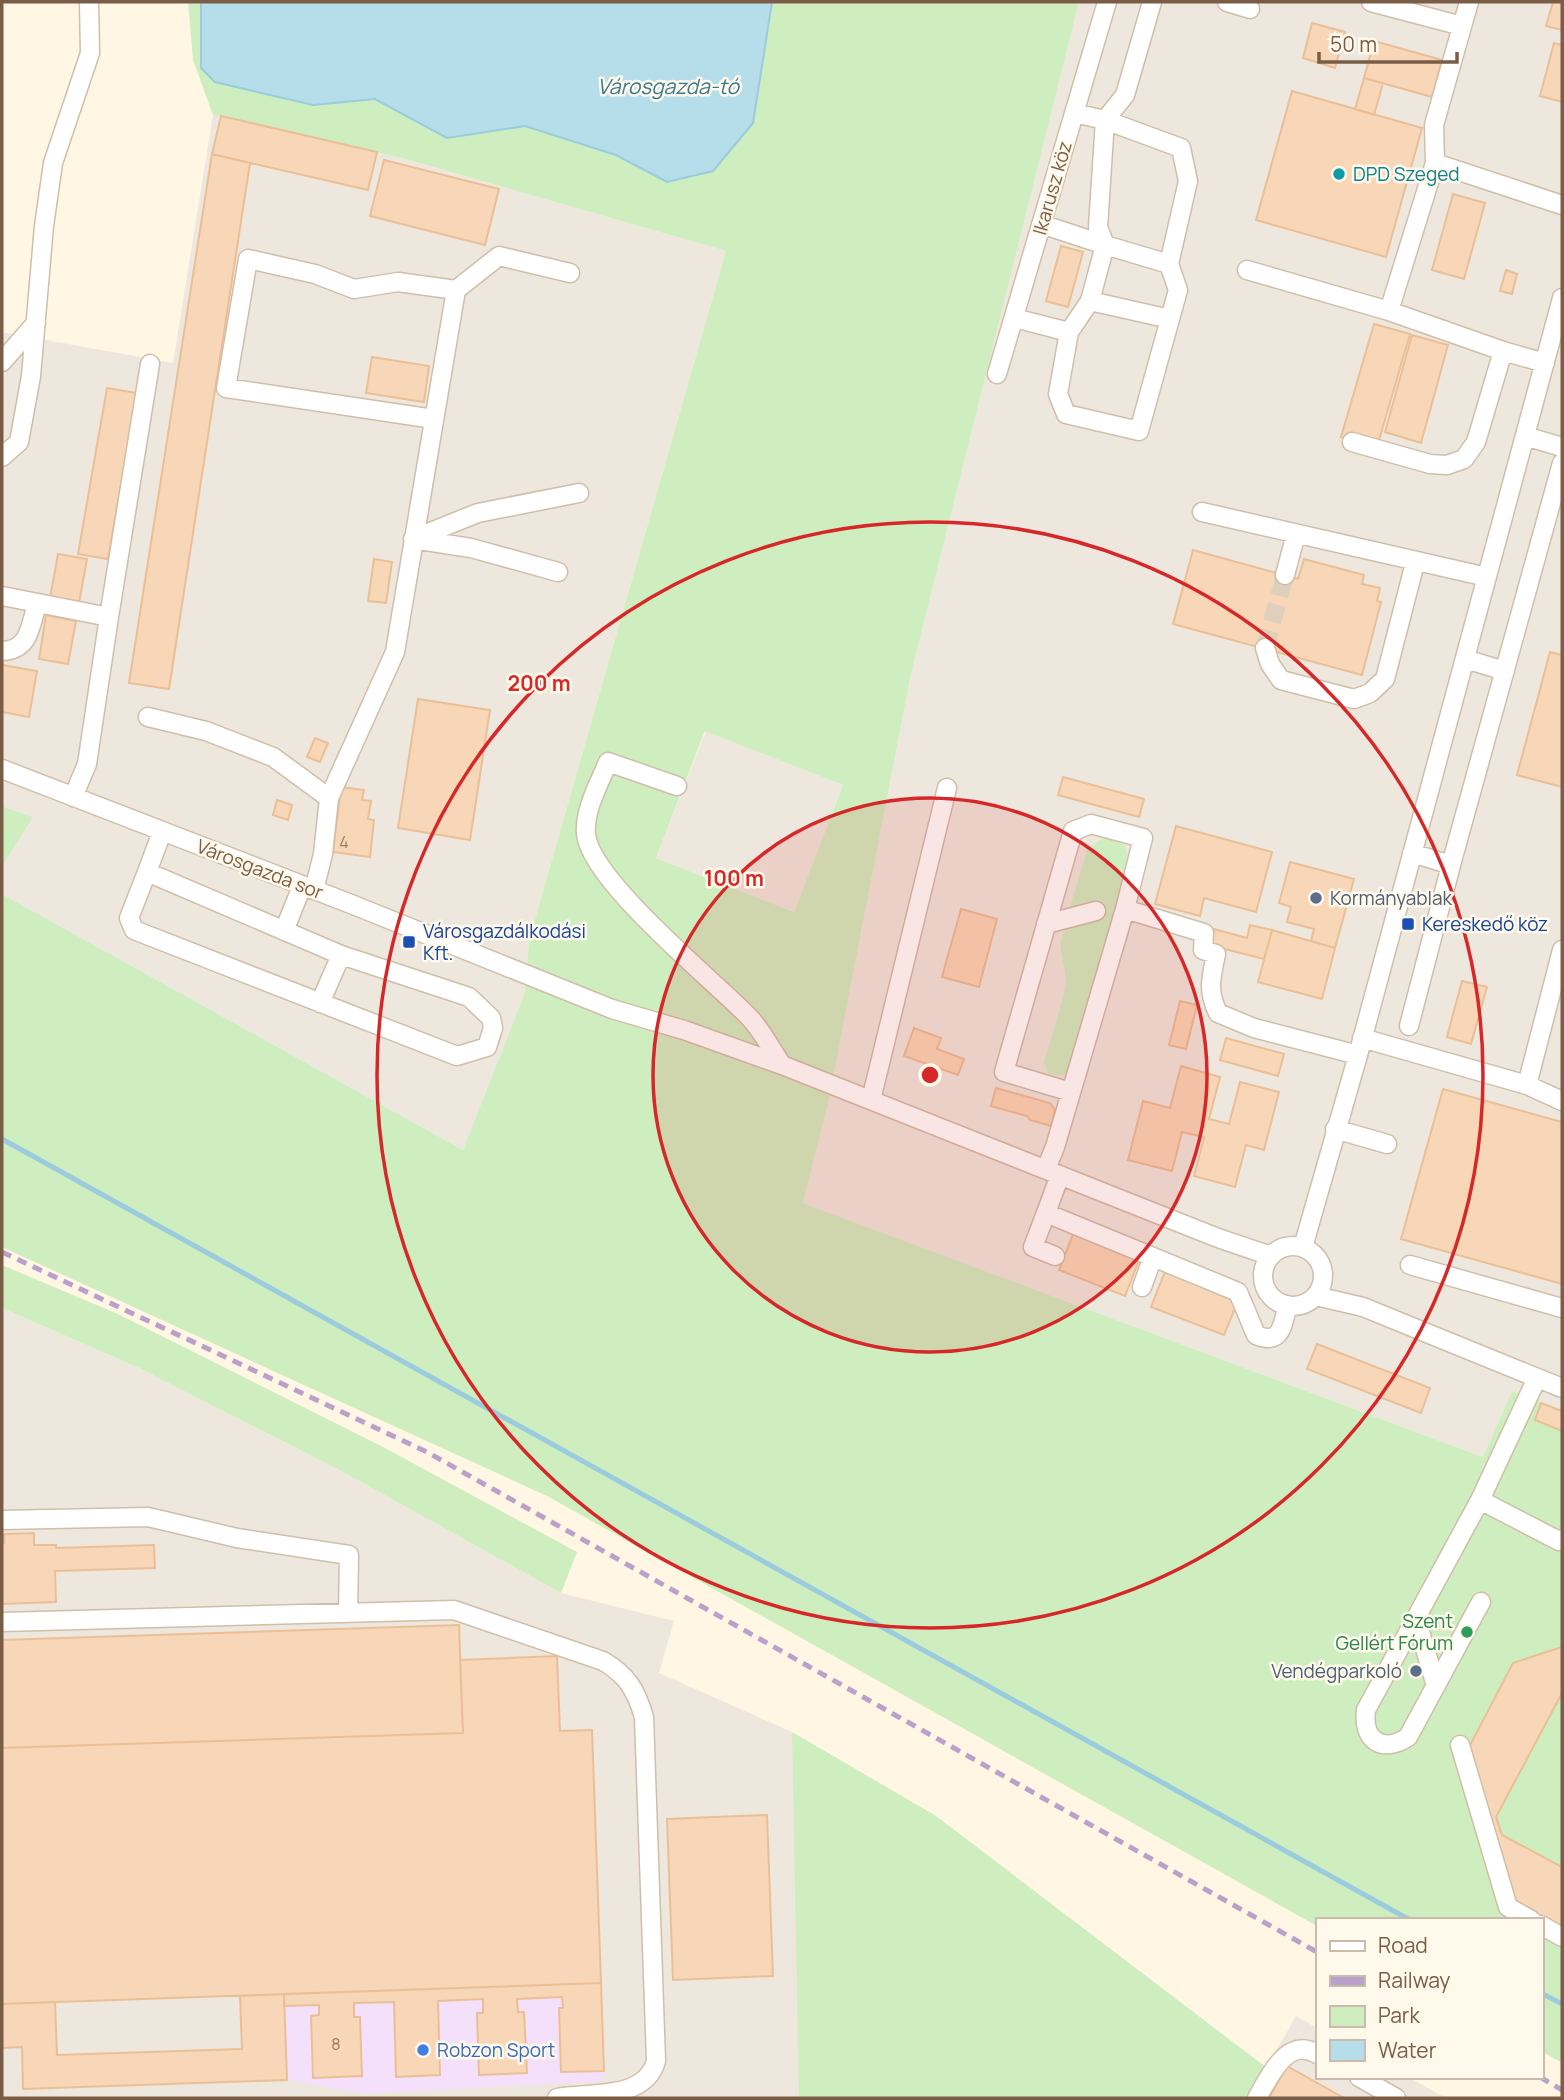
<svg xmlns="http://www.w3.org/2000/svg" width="1564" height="2100" font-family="Manrope,sans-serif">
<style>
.industrial{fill:#eee7de}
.education{fill:#f4e0fb}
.green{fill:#ceeec0;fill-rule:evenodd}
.water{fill:#b5deea;stroke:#9accdd;stroke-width:2}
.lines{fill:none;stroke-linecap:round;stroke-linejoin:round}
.stream{stroke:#9accdd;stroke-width:5}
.building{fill:#f7d7b8;stroke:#ebbf96;stroke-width:2}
.minor-tunnel{stroke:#ded0bc;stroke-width:18;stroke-dasharray:18 9;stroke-linecap:butt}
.minor-casing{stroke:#d1bea8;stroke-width:21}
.minor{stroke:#fff;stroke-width:18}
.rail{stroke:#baa0ca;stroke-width:5;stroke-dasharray:10 7;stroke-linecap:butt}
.ring{fill:none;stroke:#d62828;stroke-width:3.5}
.culture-dot{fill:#0f9aa8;stroke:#fff9ec;stroke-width:2.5}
.service-dot{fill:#5c6f8a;stroke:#fff9ec;stroke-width:2.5}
.transit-dot{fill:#1a4fb4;stroke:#fff9ec;stroke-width:2.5}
.leisure-dot{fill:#2e9e5b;stroke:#fff9ec;stroke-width:2.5}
.shop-dot{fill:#3f7fe0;stroke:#fff9ec;stroke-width:2.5}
.labels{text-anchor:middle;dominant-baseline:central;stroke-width:5;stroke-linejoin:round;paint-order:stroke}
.number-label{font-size:16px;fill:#997c62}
.culture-label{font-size:19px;fill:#0d838f;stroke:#fff9ec;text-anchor:start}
.street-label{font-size:19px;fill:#7a5d46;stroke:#fff9ec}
.service-label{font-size:19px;fill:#4e5e75;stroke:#fff9ec;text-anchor:start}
.transit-label{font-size:19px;fill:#164399;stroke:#fff9ec;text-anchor:start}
.leisure-label{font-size:19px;fill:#27864d;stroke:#fff9ec;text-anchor:end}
.shop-label{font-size:19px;fill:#366cbe;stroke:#fff9ec;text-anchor:start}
.water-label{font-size:21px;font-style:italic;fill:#3d7a90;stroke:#fff9ec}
.centre{fill:#d62828;stroke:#fff9ec;stroke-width:3.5}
.ring-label{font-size:21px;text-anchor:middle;font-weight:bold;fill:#d62828;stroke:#fff9ec;stroke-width:5;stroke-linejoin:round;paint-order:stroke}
</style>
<rect width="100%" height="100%" fill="#fff7e3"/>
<path class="industrial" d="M1079,2H1562V1411L1512,1391L1483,1457L803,1203L828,1104L911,674Z
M213,115L402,158L726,251L529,940L525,992L463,1150L2,894V867L33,817L2,806V332L173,363Z
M706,731L843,785L794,912L656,858Z
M2,1308L139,1368L345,1473L561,1593L674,1621L659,1673L792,1732L936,1816L1266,2068L1296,2016L1317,2028V2077H1408L1446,2098H2Z"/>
<path class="education" d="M601,1983L604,2081L364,2094L287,2080L284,1994Z"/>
<path class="green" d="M188,2H201V67L313,105L375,99L447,138L525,126L616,155L667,182L753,123L772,2H1079L911,674L828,1104L803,1203L1483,1457L1512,1391L1562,1411V2063L1541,2051V1920H1317V1926L547,1496L2,1247V894L463,1150L525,992L529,940L726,251L402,158L213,115L193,60ZM705,731L843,785L794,912L656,858Z
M2,806L33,817L2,867Z
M1105,837L1124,845L1128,856L1127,866L1070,1069C1063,1078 1057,1076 1048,1073L1044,1062C1051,1038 1060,1013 1065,988C1070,962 1048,945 1073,922L1069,910L1088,848Z
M2,1265L118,1314L383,1447L577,1552L561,1593L345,1473L139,1368L2,1308Z
M792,1732L936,1816L1267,2068L1250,2098H799Z"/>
<path class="water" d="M201,2H772L753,123L713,171L667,182L616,155L525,126L447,138L375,99L313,105L215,82L201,68Z"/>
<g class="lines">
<path class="stream" d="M2,1139L1410,1920
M1541,1993L1562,2004"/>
</g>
<path class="building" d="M1553,2H1562V30L1546,26Z
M1312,23L1345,32L1335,68L1303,58Z
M1374,41L1442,60L1432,97L1364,78Z
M1554,43L1562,45V102L1540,96Z
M1364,78L1383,83L1374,115L1355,109Z
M1292,91L1422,128L1386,257L1256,220Z
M221,116L377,152L368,190L212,154Z
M212,154L250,163L169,689L129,683Z
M384,160L499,189L485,245L370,216Z
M1453,194L1485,203L1464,279L1432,270Z
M1061,246L1083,252L1068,307L1046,301Z
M1506,270L1517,274L1512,294L1500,291Z
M1374,324L1410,334L1377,447L1341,437Z
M1412,335L1448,345L1421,443L1385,432Z
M372,357L429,366L424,402L366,393Z
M107,388L137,393L108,559L78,554Z
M1193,550L1298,579L1304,559L1364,575L1362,584L1380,588L1377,601L1381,602L1362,675L1173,624Z
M58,554L87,559L79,603L50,598Z
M374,559L392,562L386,603L368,601Z
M46,615L76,621L68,664L39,659Z
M1550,652L1562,655V787L1517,775Z
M2,665L37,671L29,717L2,712Z
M418,699L490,710L470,840L398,828Z
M315,738L328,743L320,762L307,757Z
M1063,777L1144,799L1139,817L1058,795Z
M341,787L364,790L362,800L371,801L368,819L374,820L370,857L333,852Z
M277,800L292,805L288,820L273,815Z
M1176,826L1272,852L1256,912L1204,898L1200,916L1155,904Z
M1290,862L1354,879L1335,948L1311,941L1314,929L1287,922L1291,907L1279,903Z
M961,909L997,919L979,987L942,977Z
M1250,925L1272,930L1264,959L1209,945L1214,929L1247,938Z
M1272,930L1335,948L1322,999L1258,982Z
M1462,981L1487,987L1471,1044L1447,1037Z
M1180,1001L1197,1005L1186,1049L1169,1045Z
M914,1028L941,1038L937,1049L964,1059L958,1075L904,1056Z
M1226,1038L1284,1054L1278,1076L1220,1060Z
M1181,1066L1220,1077L1209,1119L1229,1124L1240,1082L1279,1092L1264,1150L1246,1145L1235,1187L1194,1176L1204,1137L1182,1132L1172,1171L1128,1160L1143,1101L1170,1108Z
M996,1088L1050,1103L1055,1110L1051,1126L1030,1120L1027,1116L991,1106Z
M1443,1089L1562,1122V1284L1401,1239Z
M1074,1232L1140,1258L1125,1296L1059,1270Z
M1166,1269L1230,1293L1236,1306L1224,1335L1151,1307Z
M1317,1344L1430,1388L1421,1413L1307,1369Z
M1541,1403L1562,1411V1431L1535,1420Z
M34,1533V1545H56V1548L154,1545L155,1568L55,1571L56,1602L2,1604V1544L4,1543V1534Z
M459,1625L463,1733L2,1748V1640Z
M1562,1647V1693L1496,1817L1502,1835L1562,1867V1928L1517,1904L1467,1751L1513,1663Z
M557,1656L560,1731L592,1730L601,1983L2,2004V1748L463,1733L460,1660Z
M767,1815L773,1976L673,1980L667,1819Z
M601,1983L604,2071L561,2072L559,2008H563L562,1997L517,1999L518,2012H524L527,2073L479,2075L477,2013H483V1999L438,2001L440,2075L396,2077L394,2002L354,2003V2017H360L362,2076L313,2078L311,2016L319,2015V2005L284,2006V1994Z
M284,1994L287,2080L23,2089L22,2047L2,2048V2004L55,2002L57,2055L242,2049L240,1996Z
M1287,2066L1344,2098H1269Z"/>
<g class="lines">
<path class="minor-tunnel" d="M1265,648L1285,575"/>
<defs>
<path id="minor" d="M1152,2L1125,95L1105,120L1181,148L1188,181L1169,264
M1227,2L1250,9
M1371,2L1462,26
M1469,2L1434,125L1435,163L1562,205
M1041,224L1105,245L1090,301
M1247,270L1389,311L1503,351L1545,363
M456,290L499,256L570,273
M1389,311L1435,163
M1014,318L1069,332L1090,301L1170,319L1178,290L1169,264L1105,245L1098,227L1105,120L1074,113
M1069,332L1058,394L1066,414L1139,431L1170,319
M2,362L36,323
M997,374L1107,2
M1525,436L1562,447
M1352,442L1430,464L1447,465L1464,459L1476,442L1503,351
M2,457L19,442L31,376L44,226L53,163L90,53L89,2
M1202,512L1487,577
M558,572L471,548L413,539L478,513L579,493
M1285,575L1296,534
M2,596L109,617L87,764L73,797
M109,617L150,364
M1265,648L1270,664L1281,680L1354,699L1370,693L1385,679L1415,563
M2,651C30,650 30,626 37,604
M1465,659L1505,671
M148,717L206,731L273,757L329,798
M2,769L351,904L612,1009L684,1030L782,1065L1218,1238L1271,1256
M677,786L608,762C599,784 584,810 586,834C590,880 713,980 748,1016C762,1030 771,1049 782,1065
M1412,853L1451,865
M147,872L341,955L469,997L491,1018L493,1028L487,1047L457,1056L134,930L129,918Z
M147,872L162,832
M314,890L323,854L329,798L395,652L456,290L398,282L354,289L315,274L248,259L226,388L434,419
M1125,909L1204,933L1203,950L1216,954C1211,979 1207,990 1218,1013L1254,1028L1358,1055
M1046,924L1096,911
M284,931L302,886
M1562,950L1527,1085L1562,1101
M320,1003L341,955
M1409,1026L1451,865L1562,463
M1362,1038L1527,1085
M871,1100L947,788
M1335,1129L1387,1144
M1046,1169L1055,1147L1125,909L1143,838L1091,824L1073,831L1004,1072L1071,1092
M1060,1175L1046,1213L1238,1292L1256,1335C1282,1346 1282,1325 1288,1305
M1046,1213L1033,1247L1055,1256
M1263 1276a30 30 0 1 1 60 0a30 30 0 1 1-60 0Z
M1303,1247L1358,1055L1562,298
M1410,1265L1562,1308
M1142,1287L1153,1257
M1316,1296L1363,1307L1562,1388
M1537,1378L1480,1500L1559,1541L1562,1539
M1480,1500L1366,1710C1362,1740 1382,1754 1408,1737L1481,1602
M2,1520L148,1517L237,1538L349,1555L348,1613
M1416,1618L1436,1686
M2,1622L454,1610L603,1661C627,1675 636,1690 644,1717L656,2061C645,2100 593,2092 557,2098
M1460,1745L1508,1907L1531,1920
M1541,1925L1562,1937
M1359,2077L1396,2098
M1257,2098C1270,2076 1287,2036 1317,2054"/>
</defs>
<use href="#minor" class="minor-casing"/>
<use href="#minor" class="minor"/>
<path class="rail" d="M2,1252L427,1452L1317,1952
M1540,2077L1562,2090"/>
</g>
<circle cx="930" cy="1075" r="277" fill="#d62828" fill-opacity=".12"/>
<g class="ring">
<circle cx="930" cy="1075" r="277"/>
<circle cx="930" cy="1075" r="553"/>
</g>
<circle class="culture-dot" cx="1339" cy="174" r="7"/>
<g class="service-dot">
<circle cx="1316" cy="898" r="7"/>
<circle cx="1416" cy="1671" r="7"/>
</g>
<g class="transit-dot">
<rect x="1401" y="917" width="14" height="14" rx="3.5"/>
<rect x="402" y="935" width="14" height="14" rx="3.5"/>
</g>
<circle class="leisure-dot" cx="1467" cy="1632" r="7"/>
<circle class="shop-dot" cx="423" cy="2050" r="7"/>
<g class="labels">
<g class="number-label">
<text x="344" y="842">4</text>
<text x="336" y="2044">8</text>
</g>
<g class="culture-label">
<text x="1353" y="174">DPD Szeged</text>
</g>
<g class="street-label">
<text transform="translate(1052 188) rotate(-74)">Ikarusz köz</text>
<text transform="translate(260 869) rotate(21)">Városgazda sor</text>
</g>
<g class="service-label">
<text x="1330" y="898">Kormányablak</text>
<text x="1402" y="1671" text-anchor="end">Vendégparkoló</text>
</g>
<g class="transit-label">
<text x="1422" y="924">Kereskedő köz</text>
<text x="423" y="931">Városgazdálkodási<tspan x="423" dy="22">Kft.</tspan></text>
</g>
<g class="leisure-label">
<text x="1453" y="1621">Szent<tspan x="1453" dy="22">Gellért Fórum</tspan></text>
</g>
<g class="shop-label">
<text x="437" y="2050">Robzon Sport</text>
</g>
<g class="water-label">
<text x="668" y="86">Városgazda-tó</text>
</g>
</g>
<circle cx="930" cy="1075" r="10" class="centre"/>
<g class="ring-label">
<text x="539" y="691">200 m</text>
<text x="734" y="886">100 m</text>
</g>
<rect width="1564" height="2100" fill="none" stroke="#7a5d46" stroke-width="7"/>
<rect x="1316" y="1918" width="228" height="161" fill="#fff9ec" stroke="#cabbaa" stroke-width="2"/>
<rect x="1330" y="1941" width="35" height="10" fill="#ffffff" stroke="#cabbaa" stroke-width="2"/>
<text x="1378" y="1953" font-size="21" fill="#7a5d46">Road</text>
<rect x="1330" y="1976" width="35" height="10" fill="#baa0ca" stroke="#cabbaa" stroke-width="2"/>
<text x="1378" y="1988" font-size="21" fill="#7a5d46">Railway</text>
<rect x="1330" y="2006" width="35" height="21" fill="#ceeec0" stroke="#cabbaa" stroke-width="2"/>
<text x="1378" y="2023" font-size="21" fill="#7a5d46">Park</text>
<rect x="1330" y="2040" width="35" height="21" fill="#b5deea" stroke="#cabbaa" stroke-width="2"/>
<text x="1378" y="2058" font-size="21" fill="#7a5d46">Water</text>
<path d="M1319 52v10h138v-10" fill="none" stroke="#7a5d46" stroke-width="3.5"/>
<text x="1330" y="52" font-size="21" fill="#7a5d46" stroke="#fff9ec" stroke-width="5" paint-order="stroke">50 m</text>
</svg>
